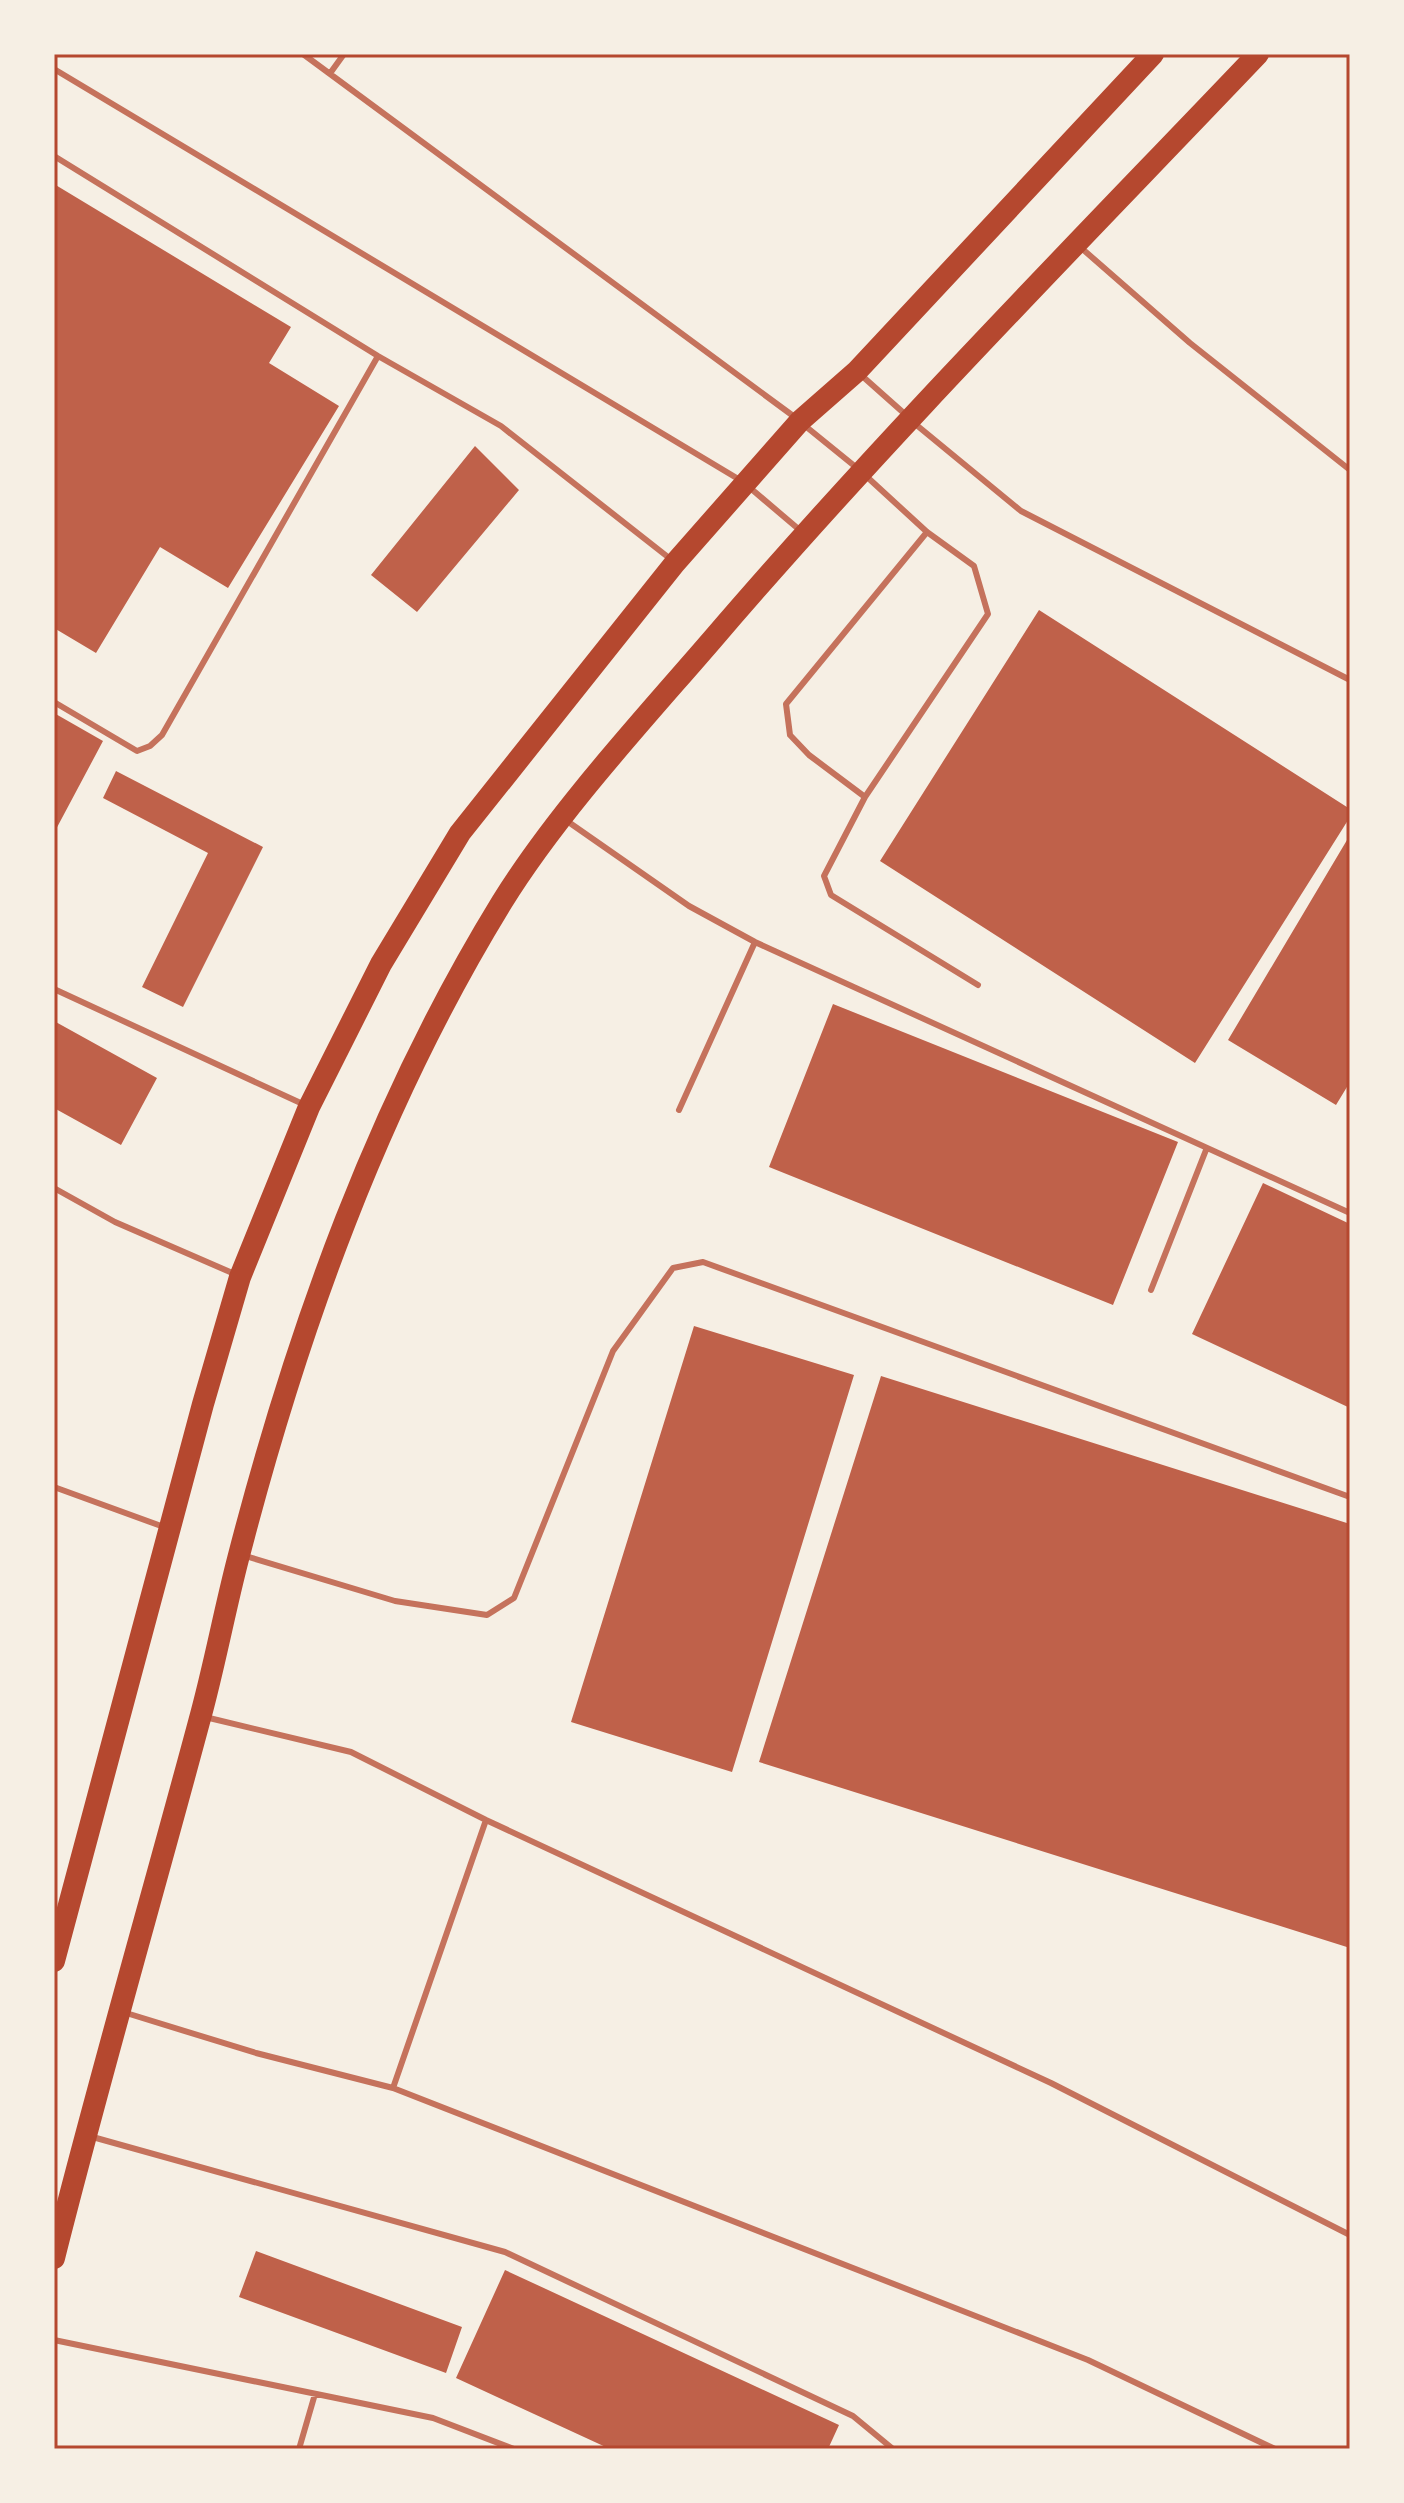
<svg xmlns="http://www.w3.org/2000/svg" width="1404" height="2503" font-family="'Public Sans',sans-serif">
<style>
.building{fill:#bf614a}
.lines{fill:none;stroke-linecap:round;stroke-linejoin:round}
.service{stroke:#c5725c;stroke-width:6}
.trunk{stroke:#b5482f;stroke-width:22}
.neatline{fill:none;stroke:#b5482f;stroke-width:3}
</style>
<rect width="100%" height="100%" fill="#f6efe4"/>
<path class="building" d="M54,184L291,327L269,363L339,406L228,588L160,547L96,653L54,628Z
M475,446L519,490L417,612L371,575Z
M1039,610L1350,809V817L1195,1063L880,861Z
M54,713L103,741L54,833Z
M116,771L263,847L183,1007L142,987L208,853L103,798Z
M1350,835V1082L1336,1105L1228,1040Z
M833,1004L1178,1142L1113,1305L769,1167Z
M54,1021L157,1078L121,1145L54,1108Z
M1263,1183L1350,1224V1408L1192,1334Z
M694,1326L854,1375L732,1772L571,1722Z
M881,1376L1350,1524V1948L759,1762Z
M256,2251L462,2327L446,2373L239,2297Z
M505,2270L839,2425L828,2449H610L456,2378Z"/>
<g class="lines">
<path class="service" d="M303,54L796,418
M54,69L740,480
M331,72L344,54
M54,156L378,356L501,426L673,561
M1079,246L1190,343L1350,470
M861,375L906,415
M914,423L1021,511L1350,680
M804,425L857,468
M866,476L927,532L974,566L988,614L865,797L824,876L831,895L978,985
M749,487L802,532
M54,702L137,751L150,746L162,735L378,356
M865,797L809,755L790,735L786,704L927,532
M567,821L689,906L755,942L1350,1213
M54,989L305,1105
M679,1110L755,942
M54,1188L115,1222L237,1275
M1151,1290L1206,1150
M54,1487L164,1527
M242,1555L395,1601L487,1615L514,1598L613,1351L673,1268L703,1262L1350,1497
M205,1717L351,1752L486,1820L1051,2083L1350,2235
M123,2012L256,2053L393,2088L486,1820
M393,2088L1088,2360L1275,2449
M89,2136L505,2252L853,2416L893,2449
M54,2340L433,2418L514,2449
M299,2449L315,2394"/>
<path class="trunk" d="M54,1961L203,1404L240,1277L309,1107L381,964L460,833L675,563L800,421L857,371L1153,54
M54,2258C99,2079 151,1901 199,1722C214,1668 224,1613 238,1559C297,1330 378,1104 502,902C557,813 643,720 712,640C886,437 1074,247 1258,54"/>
</g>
<rect width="1404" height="2503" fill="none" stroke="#f6efe4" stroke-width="112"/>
<rect x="56" y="56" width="1292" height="2391" class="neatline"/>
</svg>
